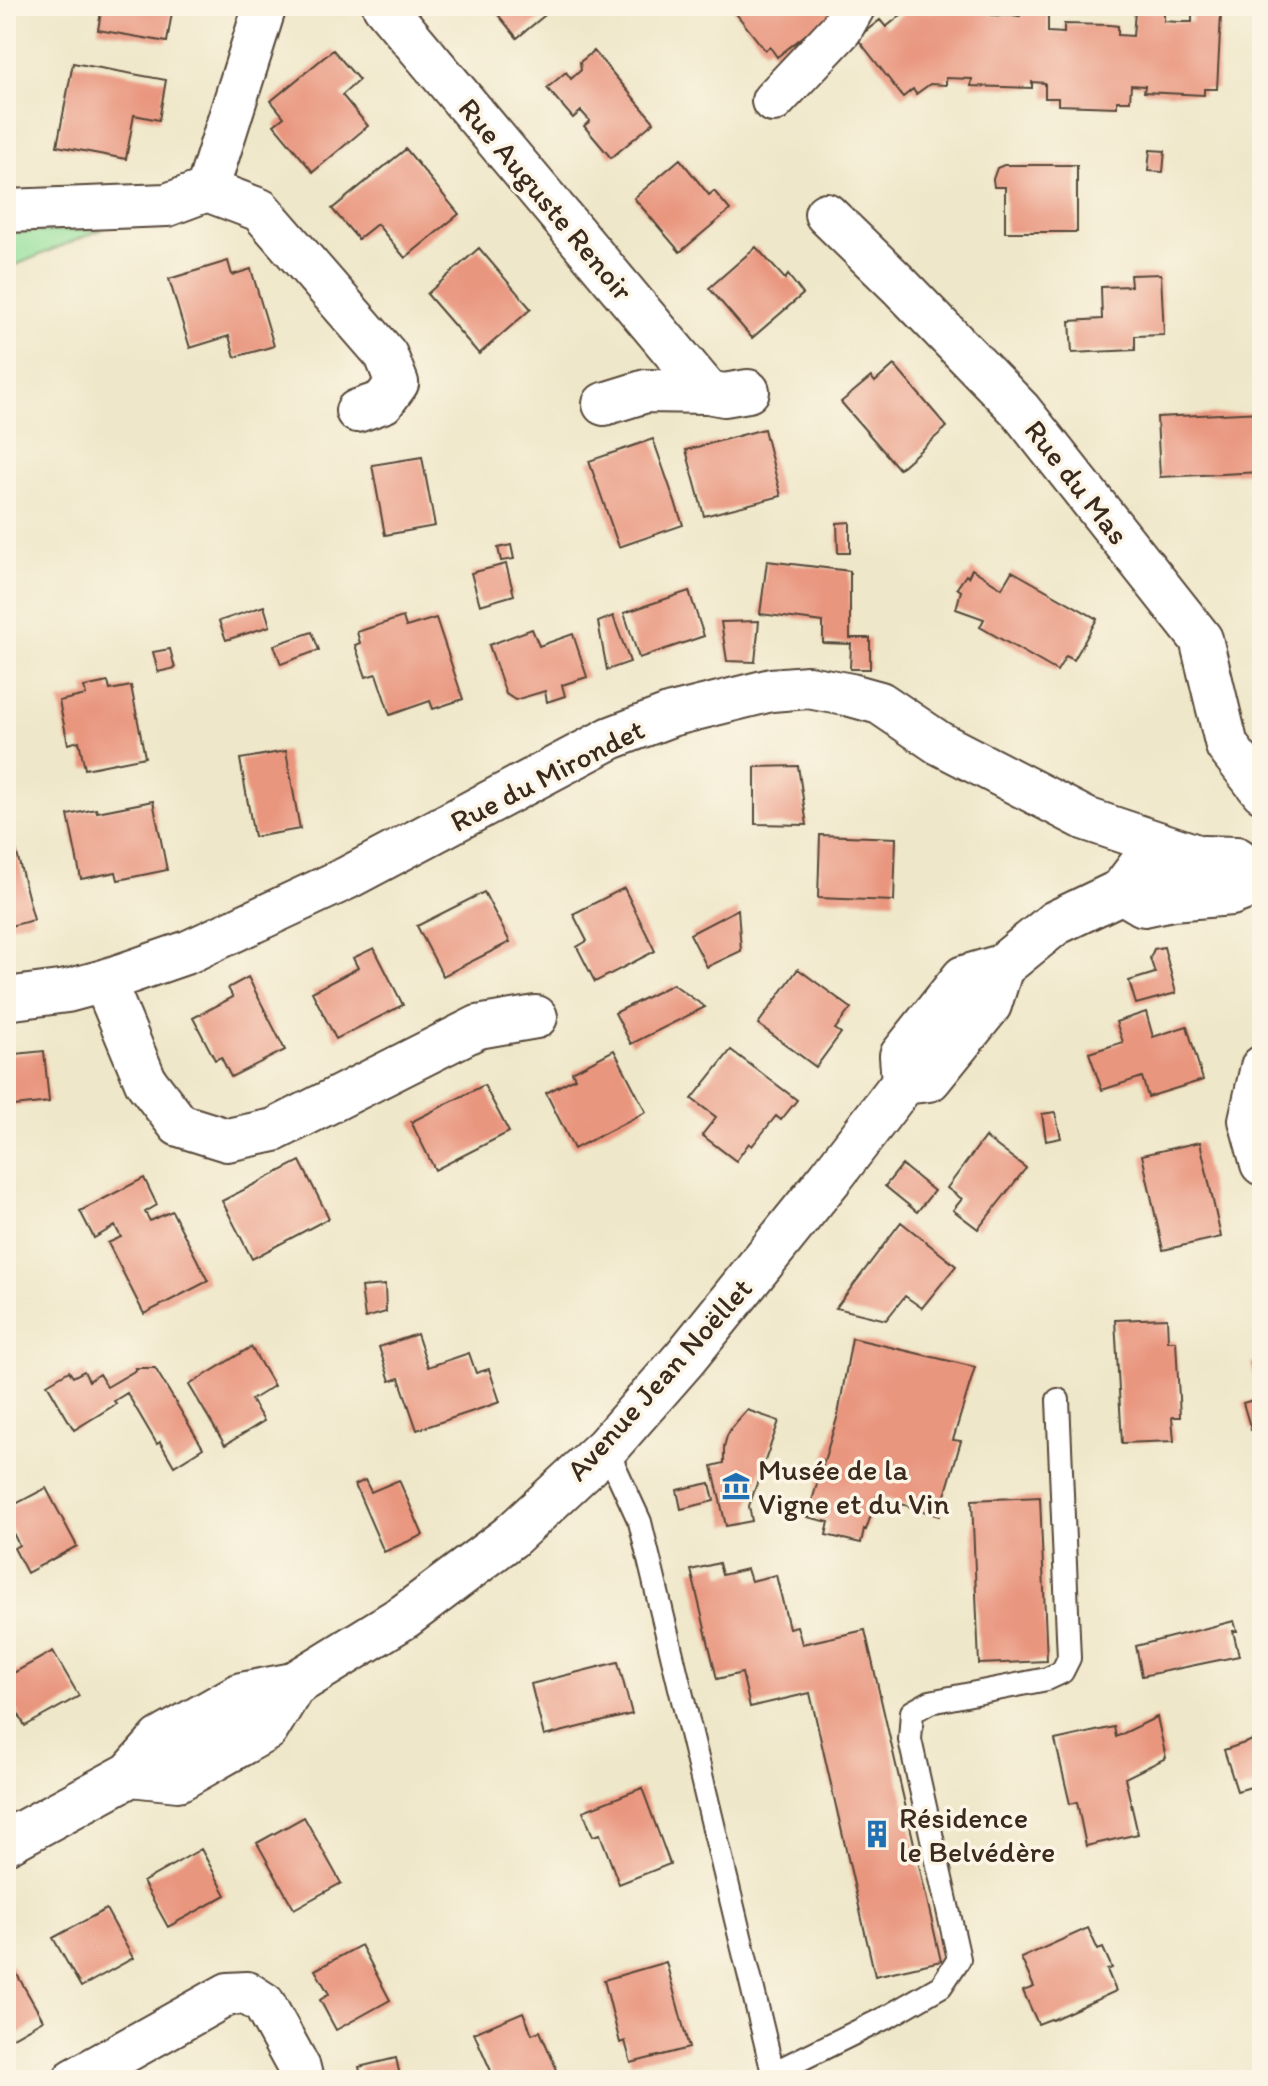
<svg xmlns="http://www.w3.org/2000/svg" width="1268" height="2086" font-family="Itim,sans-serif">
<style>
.green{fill:#94e09d;stroke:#68855e;stroke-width:2}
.building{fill:#e9967f}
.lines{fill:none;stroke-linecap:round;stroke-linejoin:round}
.lane-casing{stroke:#564638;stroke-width:26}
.street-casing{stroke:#564638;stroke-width:46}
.secondary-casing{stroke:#564638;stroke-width:48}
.lane{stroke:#fff;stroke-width:22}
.street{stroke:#fff;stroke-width:42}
.secondary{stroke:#fff;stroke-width:44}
.labels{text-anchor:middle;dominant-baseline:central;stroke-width:7;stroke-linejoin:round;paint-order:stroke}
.street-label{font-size:30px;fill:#3b2a1e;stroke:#fcf5e5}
.poi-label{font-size:30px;fill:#3b2a1e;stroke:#fcf5e5;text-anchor:start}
</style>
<rect width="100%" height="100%" fill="#fcf5e5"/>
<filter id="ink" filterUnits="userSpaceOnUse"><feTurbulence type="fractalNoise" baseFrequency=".0125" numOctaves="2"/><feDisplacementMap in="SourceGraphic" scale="16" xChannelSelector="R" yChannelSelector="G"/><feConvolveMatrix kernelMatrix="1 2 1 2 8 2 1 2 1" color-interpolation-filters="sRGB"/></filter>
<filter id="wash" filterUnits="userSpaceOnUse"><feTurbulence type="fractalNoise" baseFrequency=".006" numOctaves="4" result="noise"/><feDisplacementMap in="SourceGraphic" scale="32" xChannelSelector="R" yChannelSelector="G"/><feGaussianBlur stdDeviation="1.8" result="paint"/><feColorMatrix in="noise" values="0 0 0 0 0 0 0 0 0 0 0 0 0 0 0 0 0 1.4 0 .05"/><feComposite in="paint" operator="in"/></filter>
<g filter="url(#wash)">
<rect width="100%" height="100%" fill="#efe7c9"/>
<path class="green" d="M103,229L6,269V233Z"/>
<g id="blocks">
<path class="building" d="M102,6H173L167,42L98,30Z
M491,6H556L517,38Z
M730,6H834L837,10L777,57L770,47L765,50Z
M933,6H992L991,15L1020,16V6L1048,8V32L1064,33V24L1110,25L1118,26V35L1133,36L1135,11L1164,12V21L1178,22H1192V13L1221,14L1217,89H1204V95L1144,92L1145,86L1131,85L1130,101H1117V107L1058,105V98H1045V83L1032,82V88L971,86L972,79L946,78V85L930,84L916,94L913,89L903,97L857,38L880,20L886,27L906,11L933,12Z
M333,50L359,80L342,95L368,126L313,172L274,125L284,117L271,101Z
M594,51L654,122L611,158L584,126L590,121L581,111L573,118L547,88L566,72L571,79L581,70L580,62Z
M73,63L166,80L159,120L134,115L126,159L57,146Z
M406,149L459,214L405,258L377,224L358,239L332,209Z
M1150,150L1165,151L1163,172L1148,171Z
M680,159L709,195L714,191L730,210L680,252L634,198Z
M1004,165H1077V232H1005V187H994L993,179L997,168Z
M756,247L785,279L788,275L803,294L752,338L709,288Z
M479,248L531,309L479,354L427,294Z
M228,261L232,275L251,269L274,346L235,357L229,336L190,348L169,279Z
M1161,274L1164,335L1135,336V350L1072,353L1070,321L1102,319L1101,287L1131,286L1130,275Z
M894,365L947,427L899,469L841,402L871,377L875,382Z
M1262,412V472L1160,477L1157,417Z
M764,429L781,496L704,516L686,450Z
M653,439L683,525L619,547L589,461Z
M422,457L435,526L385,535L372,465Z
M850,522V553H838L837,523Z
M511,545L514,559L501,561L498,548Z
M767,561L850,571V638H870V669H850L851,644L823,643V622L760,614Z
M506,564L514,595L480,605L471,573Z
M972,569L1002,588L1012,571L1097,619L1074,660L1066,656L1057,671L980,627L984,619L956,609L961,591L957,588L966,575L968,577Z
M689,591L704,636L639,658L624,613Z
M264,606L270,626L226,640L219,621Z
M613,616L630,662L607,670L598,622Z
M403,617L406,627L436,618L463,699L433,709L430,701L390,715L376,674L366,677L355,645L360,643L357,632Z
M759,621L755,662L727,661L721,622Z
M532,629L539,646L573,634L587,677L562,685L565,696L547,702L545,691L515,700L506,694L489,645Z
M312,632L319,650L281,664L274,645Z
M170,649L175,668L158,672L153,652Z
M108,682L110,690L131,686L145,757L85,769L79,741L68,744L59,701L86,695L84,687Z
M286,751L300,829L254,837L240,759Z
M798,766L807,825L755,824V767Z
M153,801L167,870L118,880L116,872L81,879L68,815L96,809L97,812Z
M820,835L896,838L894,901L818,898Z
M14,842L34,920L6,927V844Z
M624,888L655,951L595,982L577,947L587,941L573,914Z
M484,892L510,942L443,976L417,926Z
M738,909L741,951L707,967L690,934Z
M1164,947L1176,993L1136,1004L1129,981L1155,973L1150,958L1154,949Z
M374,948L403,1005L336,1039L312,992L358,968L353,958Z
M798,969L851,1008L835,1029L841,1033L816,1067L758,1024Z
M248,977L285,1050L231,1077L221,1057L215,1060L193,1018L233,997L228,988Z
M673,984L705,1007L631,1044L615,1013Z
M1146,1012L1153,1037L1187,1026L1203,1080L1148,1097L1142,1077L1102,1090L1089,1053L1123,1042L1116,1022Z
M614,1050L646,1112L574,1149L546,1093L575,1078L572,1072Z
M731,1050L797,1100L781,1120L776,1116L752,1146L749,1143L736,1161L702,1135L716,1117L692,1099Z
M44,1051L49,1102L6,1107V1055Z
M484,1085L509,1132L435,1170L411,1122Z
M1055,1112L1061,1138L1046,1141L1042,1114Z
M985,1137L1026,1168L978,1229L953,1210L962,1199L947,1188Z
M1200,1142L1221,1237L1163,1250L1142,1155Z
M300,1161L329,1218L252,1259L222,1201Z
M902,1165L934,1191L917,1212L885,1186Z
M144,1178L157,1205L145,1212L150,1221L172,1211L208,1281L144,1314L108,1243L121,1237L115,1226L94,1238L80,1211Z
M901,1222L956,1266L922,1308L905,1296L886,1320L836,1308Z
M385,1285L386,1312L365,1318L361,1287Z
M1167,1318L1168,1341H1176L1180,1417H1172L1174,1441L1122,1443L1115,1320Z
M417,1334L428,1367L469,1353L476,1373L489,1369L500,1402L417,1430L399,1378L390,1381L379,1347Z
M852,1338L975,1367L953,1440L961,1441L939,1516L877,1496L866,1530L864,1529L861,1543L826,1535L829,1522L807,1517L838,1415Z
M251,1347L274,1386L251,1400L264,1421L225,1445L189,1385Z
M1262,1360V1427L1251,1430L1243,1403L1260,1398L1251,1363Z
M135,1368H155L203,1448L174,1466L160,1442L157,1444L127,1393L114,1401L116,1404L74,1430L47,1384L69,1371L73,1377L84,1371L89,1381L99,1374L107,1387L136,1370Z
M747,1410L779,1421L749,1506L752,1521L726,1526L712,1466L724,1463V1447L727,1436L732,1427Z
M365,1480L371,1492L399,1480L423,1535L384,1552L355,1485Z
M710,1483L714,1501L681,1509L677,1490Z
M46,1488L77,1546L27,1573L14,1548L19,1545L6,1519V1509Z
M1040,1497L1047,1661L979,1664L972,1500Z
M719,1563L722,1575L747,1569L751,1581L776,1575L789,1628L797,1626L802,1644L865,1630L941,1961L875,1976L810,1693L750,1707L742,1673L717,1679L691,1570Z
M1234,1621L1237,1631H1233L1239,1656L1142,1676L1136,1646Z
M53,1651L79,1696L25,1726L6,1691V1677Z
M618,1662L632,1714L544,1736L531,1684Z
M1157,1717L1166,1758L1125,1778L1138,1834L1086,1846L1077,1802L1070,1804L1055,1740L1114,1727L1116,1737Z
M1262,1737V1784L1237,1791L1224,1750Z
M642,1788L670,1864L619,1884L600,1834L593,1836L583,1811Z
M304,1817L341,1883L294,1909L257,1843Z
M201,1849L226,1895L168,1927L143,1882Z
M106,1909L133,1958L81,1987L53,1938Z
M1088,1928L1098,1950L1103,1948L1112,1968L1107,1970L1116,1991L1052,2020L1051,2019L1038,2024L1023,1991L1034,1987L1021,1958Z
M361,1945L390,2000L336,2030L320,2000L329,1994L315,1970Z
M666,1962L689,2048L631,2063L625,2041L620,2043L604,1980Z
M11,1964L43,2020L6,2041V1967Z
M523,2012L532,2034L540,2031L561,2079L508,2080L505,2074L495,2080L474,2033Z
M396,2058L401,2080H362L359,2067Z"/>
</g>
</g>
<g filter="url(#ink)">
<use href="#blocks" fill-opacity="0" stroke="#564638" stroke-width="2"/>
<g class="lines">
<defs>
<path id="lane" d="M606,1448L640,1522L773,2073L889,2016L941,1986L959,1959L910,1740L912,1712L930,1702L1047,1679L1062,1672L1069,1658L1058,1400"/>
<path id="street" d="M384,6L708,392
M773,101L841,29L854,6
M207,190L260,210L386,355L397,383L383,402L357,411
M6,211L167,205L207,190L265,6
M826,214L899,285L1020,410L1201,639L1227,746L1262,791
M604,404L646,391L708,392L724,395L748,391
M104,981L146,1082L179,1125L227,1140L274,1130L478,1027L536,1017
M6,999L67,991L104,981L188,952L347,878L611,738L671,715L771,690L808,687L851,695L880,703L939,743L1086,819L1203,858
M1262,1067L1250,1120L1262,1164
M74,2080L228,1994L247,1993L264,2004L299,2068L302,2080"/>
<path id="secondary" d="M1122,891L1144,904L1172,898L1231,893L1262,881
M904,1082L929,1079L989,1005L1001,967
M131,1774L178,1779L266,1729L293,1685
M6,1842L131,1774L161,1740L241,1695L293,1685L405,1616L510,1537L606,1448L685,1358L831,1177L904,1082L902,1056L964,978L1001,967L1055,923L1122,891L1140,867L1203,858L1236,859L1262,878"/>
</defs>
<use href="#lane" class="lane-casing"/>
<use href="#street" class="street-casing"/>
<use href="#secondary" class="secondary-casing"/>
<use href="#lane" class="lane"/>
<use href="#street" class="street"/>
<use href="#secondary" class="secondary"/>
</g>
</g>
<defs>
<symbol id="museum-bare" viewBox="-9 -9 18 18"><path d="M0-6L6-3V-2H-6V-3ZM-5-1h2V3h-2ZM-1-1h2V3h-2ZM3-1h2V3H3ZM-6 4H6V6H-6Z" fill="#1f6fb2" stroke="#fcf5e5" stroke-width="2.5" paint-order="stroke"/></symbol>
<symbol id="building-bare" viewBox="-9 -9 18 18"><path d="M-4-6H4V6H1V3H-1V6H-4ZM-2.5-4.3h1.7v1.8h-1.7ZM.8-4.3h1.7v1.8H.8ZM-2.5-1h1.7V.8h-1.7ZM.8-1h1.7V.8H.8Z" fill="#1f6fb2" stroke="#fcf5e5" stroke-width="2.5" paint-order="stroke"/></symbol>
</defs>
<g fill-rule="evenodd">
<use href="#museum-bare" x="716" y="1466" width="40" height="40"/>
<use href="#building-bare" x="857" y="1814" width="40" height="40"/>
</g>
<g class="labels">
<g class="street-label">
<text transform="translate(546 199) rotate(50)">Rue Auguste Renoir</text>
<text transform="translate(1077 482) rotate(52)">Rue du Mas</text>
<text transform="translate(547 775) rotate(-27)">Rue du Mirondet</text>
<text transform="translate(659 1379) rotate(-48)">Avenue Jean Noëllet</text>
</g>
<g class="poi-label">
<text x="758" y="1469">Musée de la<tspan x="758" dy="34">Vigne et du Vin</tspan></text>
<text x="899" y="1817">Résidence<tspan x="899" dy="34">le Belvédère</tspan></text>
</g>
</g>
<rect width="1268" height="2086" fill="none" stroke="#fcf5e5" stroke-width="32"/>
</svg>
